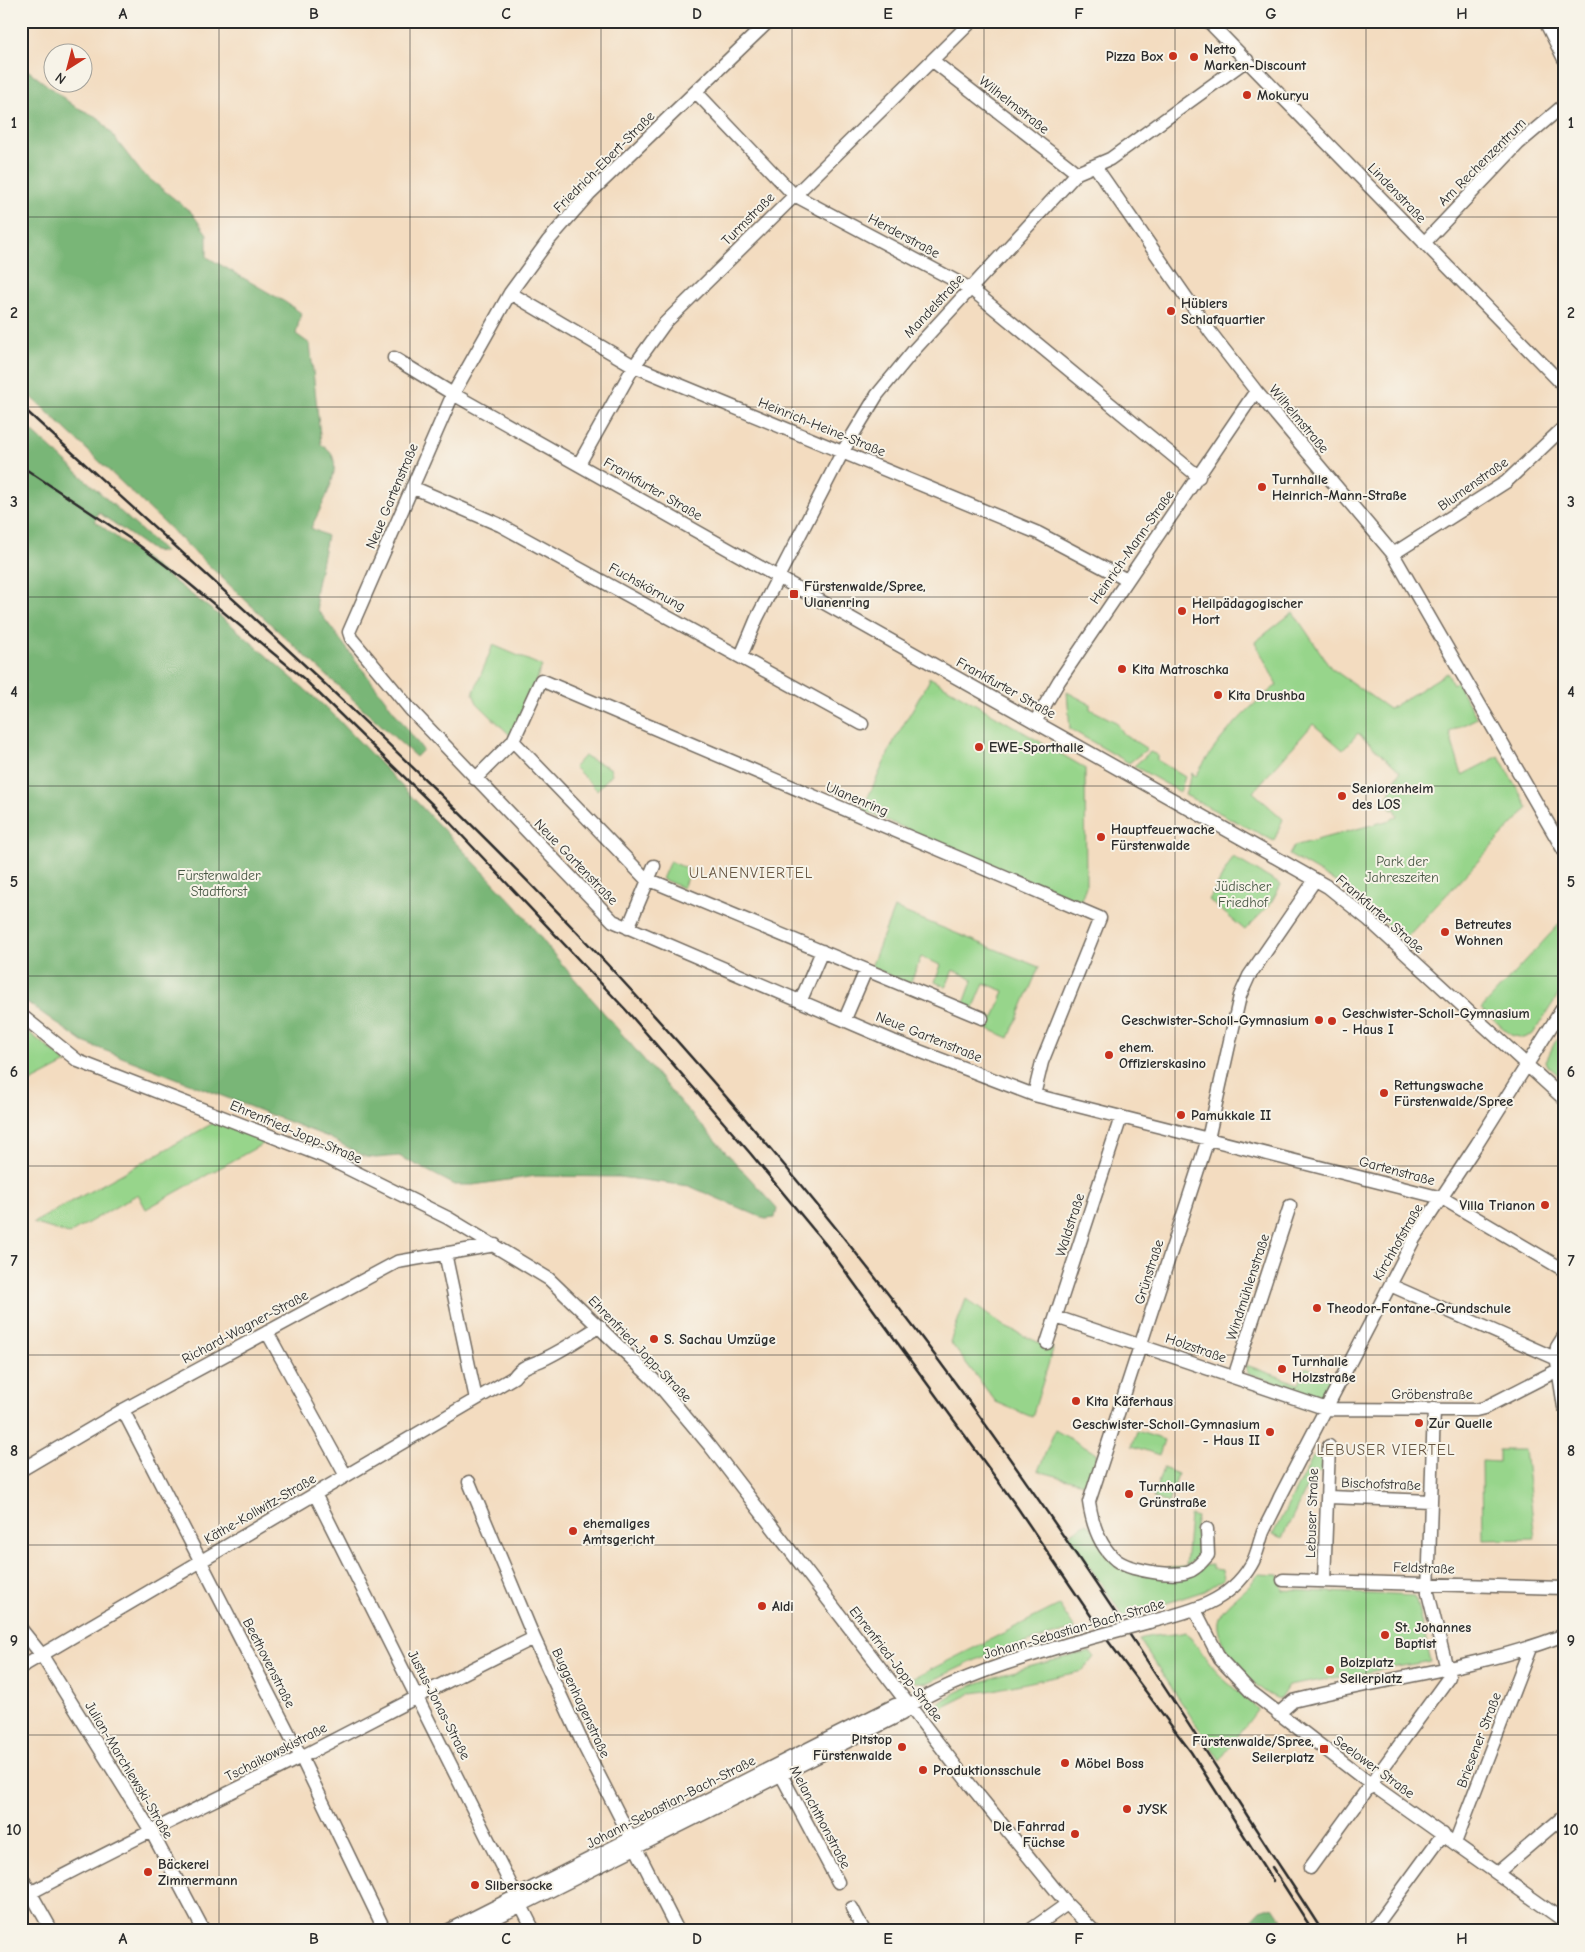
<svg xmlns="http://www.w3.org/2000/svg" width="1585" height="1952" font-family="'Comic Neue',sans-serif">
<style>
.green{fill:#97d58b;stroke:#61805b}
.forest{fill:#79b677;stroke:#527051}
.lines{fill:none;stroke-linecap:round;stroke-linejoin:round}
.minor-casing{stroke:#71695f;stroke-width:15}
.minor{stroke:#fff;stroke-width:12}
.rail{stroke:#2b2b2b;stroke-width:2.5}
.minor-bridge-casing{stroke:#71695f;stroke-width:15;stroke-linecap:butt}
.minor-bridge{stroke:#fff;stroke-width:12}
.grid{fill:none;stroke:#2b2b2b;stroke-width:1;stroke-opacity:0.55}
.poi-dot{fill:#c8321e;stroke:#f7f3e8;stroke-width:2}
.labels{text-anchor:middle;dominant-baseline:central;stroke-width:4;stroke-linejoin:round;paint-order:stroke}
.poi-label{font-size:14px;font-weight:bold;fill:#2b2b2b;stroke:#f7f3e8;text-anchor:start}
.street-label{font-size:14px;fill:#2b2b2b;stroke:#f7f3e8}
.park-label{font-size:14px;fill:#465643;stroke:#f7f3e8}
.neighbourhood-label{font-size:15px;letter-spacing:1px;fill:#675642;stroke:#f7f3e8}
.neatline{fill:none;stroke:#2b2b2b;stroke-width:2}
.grid-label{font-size:16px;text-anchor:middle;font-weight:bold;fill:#2b2b2b}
</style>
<rect width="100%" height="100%" fill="#f7f3e8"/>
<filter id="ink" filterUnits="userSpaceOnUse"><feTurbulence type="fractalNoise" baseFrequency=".02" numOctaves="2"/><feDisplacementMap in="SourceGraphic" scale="10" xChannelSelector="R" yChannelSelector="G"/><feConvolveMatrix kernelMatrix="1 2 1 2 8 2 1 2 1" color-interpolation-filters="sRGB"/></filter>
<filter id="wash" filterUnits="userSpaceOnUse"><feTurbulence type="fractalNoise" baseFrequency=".0096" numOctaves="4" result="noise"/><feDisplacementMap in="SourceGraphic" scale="20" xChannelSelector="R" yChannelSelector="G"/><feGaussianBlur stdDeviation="1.12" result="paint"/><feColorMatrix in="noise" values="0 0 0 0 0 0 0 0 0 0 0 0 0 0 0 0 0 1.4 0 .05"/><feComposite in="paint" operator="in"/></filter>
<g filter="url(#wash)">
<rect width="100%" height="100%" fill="#f3dcc0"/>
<path class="green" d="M1293,612L1331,668L1389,709L1447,673L1453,684L1456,682L1477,718L1449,732L1462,775L1499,756L1528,808L1404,940L1346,888L1289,855L1294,846L1390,820L1398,816L1395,809L1392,810L1384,803L1400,771L1358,733L1343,750L1313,724L1253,792L1283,819L1274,841L1185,795L1192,773L1196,776C1217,739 1244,711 1277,685L1255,642Z
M493,645L542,666L512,737L477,703L473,694Z
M929,677L1085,768L1086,886L1080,902L862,810L895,739L929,681Z
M1067,692L1090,704V709L1116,722L1124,734L1147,749L1129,763L1070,729Z
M1150,752L1157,755V760L1185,777L1180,792L1134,766Z
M584,756L610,768L612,774L597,790L574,767Z
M1233,857L1281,885L1269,906L1245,930L1209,900Z
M670,861L690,870L683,888L662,879Z
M894,908L1039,967L1009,1038L984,1027L988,1016L994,1018L1004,991L984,983L973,1010L963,1006L973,979L953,970L946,987L935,982L941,965L921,957L910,984L871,967Z
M1564,919V986L1533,1034L1523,1038L1511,1035L1481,1009Z
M21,1026L67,1063L21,1087Z
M1564,1033V1080L1548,1066L1546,1061L1555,1042Z
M217,1121L268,1141L146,1209L138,1194L69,1234L33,1223Z
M966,1299L1005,1327L1053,1349L1032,1417L996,1402L950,1342Z
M1246,1365L1299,1384L1306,1367L1331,1377L1319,1399L1248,1373Z
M1055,1430L1097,1454L1086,1484L1038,1471Z
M1137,1431L1164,1440L1159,1455L1132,1446Z
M1499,1450H1525L1535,1539L1483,1540L1482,1461L1499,1462Z
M1318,1455L1322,1458L1321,1473H1314L1282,1538L1273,1534L1313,1457Z
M1163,1468L1178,1474L1169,1503L1153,1498Z
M1190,1515L1197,1517L1194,1530L1203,1544L1198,1557L1186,1566Z
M1087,1523L1130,1571L1212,1565V1569L1222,1570L1223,1579L1204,1591L1124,1617L1068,1535Z
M1258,1574L1279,1575L1283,1590L1415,1596L1431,1661L1288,1686L1280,1699C1258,1695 1209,1641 1219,1617C1226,1601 1248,1591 1258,1574Z
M1059,1605L1075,1629L1028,1642L980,1658L927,1683L908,1681Z
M1186,1632L1221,1677L1258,1709L1220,1760L1139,1639C1155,1634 1169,1636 1186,1632Z
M1090,1652L1094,1657L1083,1671L988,1691L972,1693L936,1711L935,1708C951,1684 1060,1658 1090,1652Z"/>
<path class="forest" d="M21,65L74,106L99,118L142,173L191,212L207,234V257L285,302L301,313L296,334L310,344L321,444C324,447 330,451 332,455C342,473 319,510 311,528L327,536L315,594L318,610L423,750L416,757L278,631L21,387Z
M21,421L165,552L153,551L98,512L95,521L229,623L331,712L516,906L555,956L682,1104L777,1208L775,1218L765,1219L689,1186L619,1177L536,1176L473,1185H455L399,1156L376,1158L366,1157L328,1137L83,1042L21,998Z
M1273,1906L1290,1931H1249L1245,1927L1261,1910Z"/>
</g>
<g filter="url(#ink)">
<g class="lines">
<defs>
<path id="minor" d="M769,21L589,194L548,241L510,293L453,394L349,632L351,638L410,709L613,921L893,1041L1034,1095L1442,1198L1564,1270
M1208,21L1564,386
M1545,21L1564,59
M933,61L1077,173
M696,92L794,195L971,289L1199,477
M1095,166L1211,333L1256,391L1393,554L1564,851
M1424,243L1518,144L1564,105
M510,293L634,366L1038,533L1127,580
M394,358L453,394L1328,887L1369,920L1564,1099
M579,464L634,366L665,323L972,21
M412,487L500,525L862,724
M1393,554L1506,482L1564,427
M741,656L757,618L843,451L877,395L914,350L1077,173L1110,159L1247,60
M1035,722L1059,681L1256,391
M513,741L645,878L982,1018
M475,779L513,741L541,680L1100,918L1042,1062L1034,1095
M628,928L654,866
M801,1000L822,951
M21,1015L78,1061L325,1157L448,1218L549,1279L658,1384L710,1446L971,1786L1067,1904L1094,1931
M845,1019L866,970
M445,1253L476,1399
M1390,1285L1557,1359
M1056,1317L1327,1409L1476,1410L1484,1408L1558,1370
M267,1332L346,1476
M1564,1336L1557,1347L1556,1355L1564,1407
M1047,1343L1121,1117
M1234,1377L1290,1206
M123,1410L301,1757L385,1931
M21,1470L123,1410L397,1262L495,1245
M469,1482L534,1638L582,1742L678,1931
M315,1494L534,1931
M1329,1497L1431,1501
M1207,1529L1208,1555C1202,1561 1196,1570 1187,1572C1171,1577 1129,1570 1116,1560C1099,1546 1092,1522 1089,1502L1208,1139L1240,996L1249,976L1315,880
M1283,1580L1564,1588
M1324,1581L1329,1446
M1195,1610L1220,1659L1251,1692L1364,1779L1564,1921
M1149,1622C1189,1612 1229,1603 1251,1565C1257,1556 1259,1543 1263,1532C1268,1521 1275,1509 1280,1497L1414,1239L1477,1144L1564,1006
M21,1629L41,1654L151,1831L204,1931
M21,1667L514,1377C523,1364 533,1365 546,1358C565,1349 582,1337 600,1326
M1278,1714L1293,1701C1383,1678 1477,1669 1564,1635
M777,1767L838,1882
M1455,1843L1530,1648
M1310,1868L1449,1677L1428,1593L1434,1409
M1497,1873L1564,1816
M21,1876L52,1931
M21,1898C113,1848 208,1804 301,1757C379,1717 456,1676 534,1638
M852,1908L864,1931
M447,1931L895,1705H908
M470,1931L902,1714C911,1702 924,1698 937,1691C981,1670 1028,1656 1075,1642
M1029,1931L1067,1904
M1372,1931L1443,1834"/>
</defs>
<use href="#minor" class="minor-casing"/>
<use href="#minor" class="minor"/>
<path class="rail" d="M21,406C221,588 423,767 607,964C733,1100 853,1243 962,1392C1062,1529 1154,1670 1245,1812C1270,1852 1297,1891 1322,1931
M21,466L132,540L186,581L303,678L438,810L626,1010L750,1153L827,1246L1017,1507L1108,1641L1191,1752L1273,1881
M1272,1867L1313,1931"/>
<defs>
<path id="minor-bridge" d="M1075,1642L1149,1622"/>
</defs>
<use href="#minor-bridge" class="minor-bridge-casing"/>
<use href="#minor-bridge" class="minor-bridge"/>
</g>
</g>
<path class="grid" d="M219,21V1931M410,21V1931M601,21V1931M792,21V1931M984,21V1931M1175,21V1931M1366,21V1931M21,217H1564M21,407H1564M21,597H1564M21,786H1564M21,976H1564M21,1166H1564M21,1355H1564M21,1545H1564M21,1735H1564"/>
<g class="poi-dot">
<circle cx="1173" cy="56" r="5"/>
<circle cx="1194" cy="57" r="5"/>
<circle cx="1247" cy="95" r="5"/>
<circle cx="1171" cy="311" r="5"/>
<circle cx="1262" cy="487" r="5"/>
<rect x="789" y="589" width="10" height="10" rx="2.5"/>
<circle cx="1182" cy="611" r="5"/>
<circle cx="1122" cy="669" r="5"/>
<circle cx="1218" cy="695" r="5"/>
<circle cx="979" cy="747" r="5"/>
<circle cx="1342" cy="796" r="5"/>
<circle cx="1101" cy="837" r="5"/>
<circle cx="1445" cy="932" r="5"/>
<circle cx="1319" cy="1020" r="5"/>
<circle cx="1332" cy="1021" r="5"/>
<circle cx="1109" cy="1055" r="5"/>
<circle cx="1384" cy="1093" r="5"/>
<circle cx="1181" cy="1115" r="5"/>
<circle cx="1545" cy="1205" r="5"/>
<circle cx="1317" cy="1308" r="5"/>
<circle cx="654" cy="1339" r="5"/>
<circle cx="1282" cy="1369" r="5"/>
<circle cx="1076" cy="1401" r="5"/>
<circle cx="1419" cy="1423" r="5"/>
<circle cx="1270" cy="1432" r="5"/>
<circle cx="1129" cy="1494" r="5"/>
<circle cx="573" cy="1531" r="5"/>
<circle cx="762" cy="1606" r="5"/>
<circle cx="1385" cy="1635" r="5"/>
<circle cx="1330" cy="1670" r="5"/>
<circle cx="902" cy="1747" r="5"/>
<rect x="1319" y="1744" width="10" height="10" rx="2.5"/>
<circle cx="1065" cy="1763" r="5"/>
<circle cx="923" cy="1770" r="5"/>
<circle cx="1127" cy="1809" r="5"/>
<circle cx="1075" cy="1834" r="5"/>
<circle cx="148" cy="1872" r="5"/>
<circle cx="475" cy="1885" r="5"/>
</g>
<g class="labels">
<g class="poi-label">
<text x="1204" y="49">Netto<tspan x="1204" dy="16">Marken-Discount</tspan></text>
<text x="1163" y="56" text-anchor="end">Pizza Box</text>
<text x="1257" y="95">Mokuryu</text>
<text x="1181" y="303">Hüblers<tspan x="1181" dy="16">Schlafquartier</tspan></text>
<text x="1272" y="479">Turnhalle<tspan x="1272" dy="16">Heinrich-Mann-Straße</tspan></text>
<text x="804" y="586">Fürstenwalde/Spree,<tspan x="804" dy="16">Ulanenring</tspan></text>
<text x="1192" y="603">Heilpädagogischer<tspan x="1192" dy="16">Hort</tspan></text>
<text x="1132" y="669">Kita Matroschka</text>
<text x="1228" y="695">Kita Drushba</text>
<text x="989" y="747">EWE-Sporthalle</text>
<text x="1352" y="788">Seniorenheim<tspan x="1352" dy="16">des LOS</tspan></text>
<text x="1111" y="829">Hauptfeuerwache<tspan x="1111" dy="16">Fürstenwalde</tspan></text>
<text x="1455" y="924">Betreutes<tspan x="1455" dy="16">Wohnen</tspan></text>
<text x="1342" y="1013">Geschwister-Scholl-Gymnasium<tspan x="1342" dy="16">- Haus I</tspan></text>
<text x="1309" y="1020" text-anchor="end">Geschwister-Scholl-Gymnasium</text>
<text x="1119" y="1047">ehem.<tspan x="1119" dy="16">Offizierskasino</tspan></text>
<text x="1394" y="1085">Rettungswache<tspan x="1394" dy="16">Fürstenwalde/Spree</tspan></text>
<text x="1191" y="1115">Pamukkale II</text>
<text x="1535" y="1205" text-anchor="end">Villa Trianon</text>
<text x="1327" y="1308">Theodor-Fontane-Grundschule</text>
<text x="664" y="1339">S. Sachau Umzüge</text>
<text x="1292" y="1361">Turnhalle<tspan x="1292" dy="16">Holzstraße</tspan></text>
<text x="1086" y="1401">Kita Käferhaus</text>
<text x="1429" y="1423">Zur Quelle</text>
<text x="1260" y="1424" text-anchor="end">Geschwister-Scholl-Gymnasium<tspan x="1260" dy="16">- Haus II</tspan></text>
<text x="1139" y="1486">Turnhalle<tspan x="1139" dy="16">Grünstraße</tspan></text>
<text x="583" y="1523">ehemaliges<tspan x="583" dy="16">Amtsgericht</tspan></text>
<text x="772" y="1606">Aldi</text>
<text x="1395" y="1627">St. Johannes<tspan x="1395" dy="16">Baptist</tspan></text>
<text x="1340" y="1662">Bolzplatz<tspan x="1340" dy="16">Seilerplatz</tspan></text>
<text x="892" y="1739" text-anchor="end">Pitstop<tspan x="892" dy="16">Fürstenwalde</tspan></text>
<text x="1314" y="1741" text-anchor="end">Fürstenwalde/Spree,<tspan x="1314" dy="16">Seilerplatz</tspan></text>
<text x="1075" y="1763">Möbel Boss</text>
<text x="933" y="1770">Produktionsschule</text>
<text x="1137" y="1809">JYSK</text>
<text x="1065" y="1826" text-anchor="end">Die Fahrrad<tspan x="1065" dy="16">Füchse</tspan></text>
<text x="158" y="1864">Bäckerei<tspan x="158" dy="16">Zimmermann</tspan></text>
<text x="485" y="1885">Silbersocke</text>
</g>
<g class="street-label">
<text transform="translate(1014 105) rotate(38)">Wilhelmstraße</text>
<text transform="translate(604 162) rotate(-45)">Friedrich-Ebert-Straße</text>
<text transform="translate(1482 162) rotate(-45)">Am Rechenzentrum</text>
<text transform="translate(1397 193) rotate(46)">Lindenstraße</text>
<text transform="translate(748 219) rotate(-45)">Turmstraße</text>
<text transform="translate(904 236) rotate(28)">Herderstraße</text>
<text transform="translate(934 306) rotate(-47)">Mandelstraße</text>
<text transform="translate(1299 419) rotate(50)">Wilhelmstraße</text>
<text transform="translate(822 427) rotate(22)">Heinrich-Heine-Straße</text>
<text transform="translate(1473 484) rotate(-35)">Blumenstraße</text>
<text transform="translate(653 489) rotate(30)">Frankfurter Straße</text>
<text transform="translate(392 496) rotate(-67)">Neue Gartenstraße</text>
<text transform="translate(1132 547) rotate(-55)">Heinrich-Mann-Straße</text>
<text transform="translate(647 587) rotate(29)">Fuchskörnung</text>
<text transform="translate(1006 688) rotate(29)">Frankfurter Straße</text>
<text transform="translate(857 799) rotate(23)">Ulanenring</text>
<text transform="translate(576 862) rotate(46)">Neue Gartenstraße</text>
<text transform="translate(1380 914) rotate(41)">Frankfurter Straße</text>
<text transform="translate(929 1037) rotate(22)">Neue Gartenstraße</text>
<text transform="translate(296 1132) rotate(23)">Ehrenfried-Jopp-Straße</text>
<text transform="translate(1397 1171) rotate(15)">Gartenstraße</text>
<text transform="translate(1070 1225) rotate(-72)">Waldstraße</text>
<text transform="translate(1398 1242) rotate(-60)">Kirchhofstraße</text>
<text transform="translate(1149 1272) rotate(-72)">Grünstraße</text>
<text transform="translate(1248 1287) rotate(-72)">Windmühlenstraße</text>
<text transform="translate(245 1327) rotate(-28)">Richard-Wagner-Straße</text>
<text transform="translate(1196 1348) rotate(19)">Holzstraße</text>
<text transform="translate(640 1349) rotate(46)">Ehrenfried-Jopp-Straße</text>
<text x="1432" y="1394">Gröbenstraße</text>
<text transform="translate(1381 1484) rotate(2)">Bischofstraße</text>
<text transform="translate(260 1509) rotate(-30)">Käthe-Kollwitz-Straße</text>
<text transform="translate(1312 1513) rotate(-88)">Lebuser Straße</text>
<text transform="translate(1424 1568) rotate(2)">Feldstraße</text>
<text transform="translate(1074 1629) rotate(-16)">Johann-Sebastian-Bach-Straße</text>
<text transform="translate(269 1663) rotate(63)">Beethovenstraße</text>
<text transform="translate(896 1664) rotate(52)">Ehrenfried-Jopp-Straße</text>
<text transform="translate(581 1703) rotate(65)">Buggenhagenstraße</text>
<text transform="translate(439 1705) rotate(63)">Justus-Jonas-Straße</text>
<text transform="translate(1479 1740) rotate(-69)">Briesener Straße</text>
<text transform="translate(276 1752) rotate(-27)">Tschaikowskistraße</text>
<text transform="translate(1374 1767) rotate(36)">Seelower Straße</text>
<text transform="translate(129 1770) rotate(59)">Julian-Marchlewski-Straße</text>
<text transform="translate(671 1802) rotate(-27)">Johann-Sebastian-Bach-Straße</text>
<text transform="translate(820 1817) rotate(62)">Melanchthonstraße</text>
</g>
<g class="park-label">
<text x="1402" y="861">Park der<tspan x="1402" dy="16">Jahreszeiten</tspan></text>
<text x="219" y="875">Fürstenwalder<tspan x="219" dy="16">Stadtforst</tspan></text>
<text x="1243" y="886">Jüdischer<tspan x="1243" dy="16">Friedhof</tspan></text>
</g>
<g class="neighbourhood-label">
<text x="751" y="873">ULANENVIERTEL</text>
<text x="1386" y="1450">LEBUSER VIERTEL</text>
</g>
</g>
<rect width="1585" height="1952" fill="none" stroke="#f7f3e8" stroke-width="55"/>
<g transform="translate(68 68) rotate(216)"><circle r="24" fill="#f7f3e8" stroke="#a5a39c"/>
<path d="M0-4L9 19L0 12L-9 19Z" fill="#c8321e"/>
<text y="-8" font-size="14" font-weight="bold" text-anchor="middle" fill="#2b2b2b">N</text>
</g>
<rect x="28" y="28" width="1530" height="1896" class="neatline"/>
<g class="grid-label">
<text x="123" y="19">A</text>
<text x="314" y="19">B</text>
<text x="506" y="19">C</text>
<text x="697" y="19">D</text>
<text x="888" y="19">E</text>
<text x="1079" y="19">F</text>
<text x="1271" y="19">G</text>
<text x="1462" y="19">H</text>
<text x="14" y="128">1</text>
<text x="1571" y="128">1</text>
<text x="14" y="318">2</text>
<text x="1571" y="318">2</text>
<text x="14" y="507">3</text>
<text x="1571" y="507">3</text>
<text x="14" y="697">4</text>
<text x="1571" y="697">4</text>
<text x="14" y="887">5</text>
<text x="1571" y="887">5</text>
<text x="14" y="1077">6</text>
<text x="1571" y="1077">6</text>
<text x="14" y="1266">7</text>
<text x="1571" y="1266">7</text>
<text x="14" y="1456">8</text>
<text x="1571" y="1456">8</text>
<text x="14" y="1646">9</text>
<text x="1571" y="1646">9</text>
<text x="14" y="1835">10</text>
<text x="1571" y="1835">10</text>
<text x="123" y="1944">A</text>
<text x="314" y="1944">B</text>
<text x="506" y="1944">C</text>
<text x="697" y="1944">D</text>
<text x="888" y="1944">E</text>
<text x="1079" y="1944">F</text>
<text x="1271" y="1944">G</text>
<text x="1462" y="1944">H</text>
</g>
</svg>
